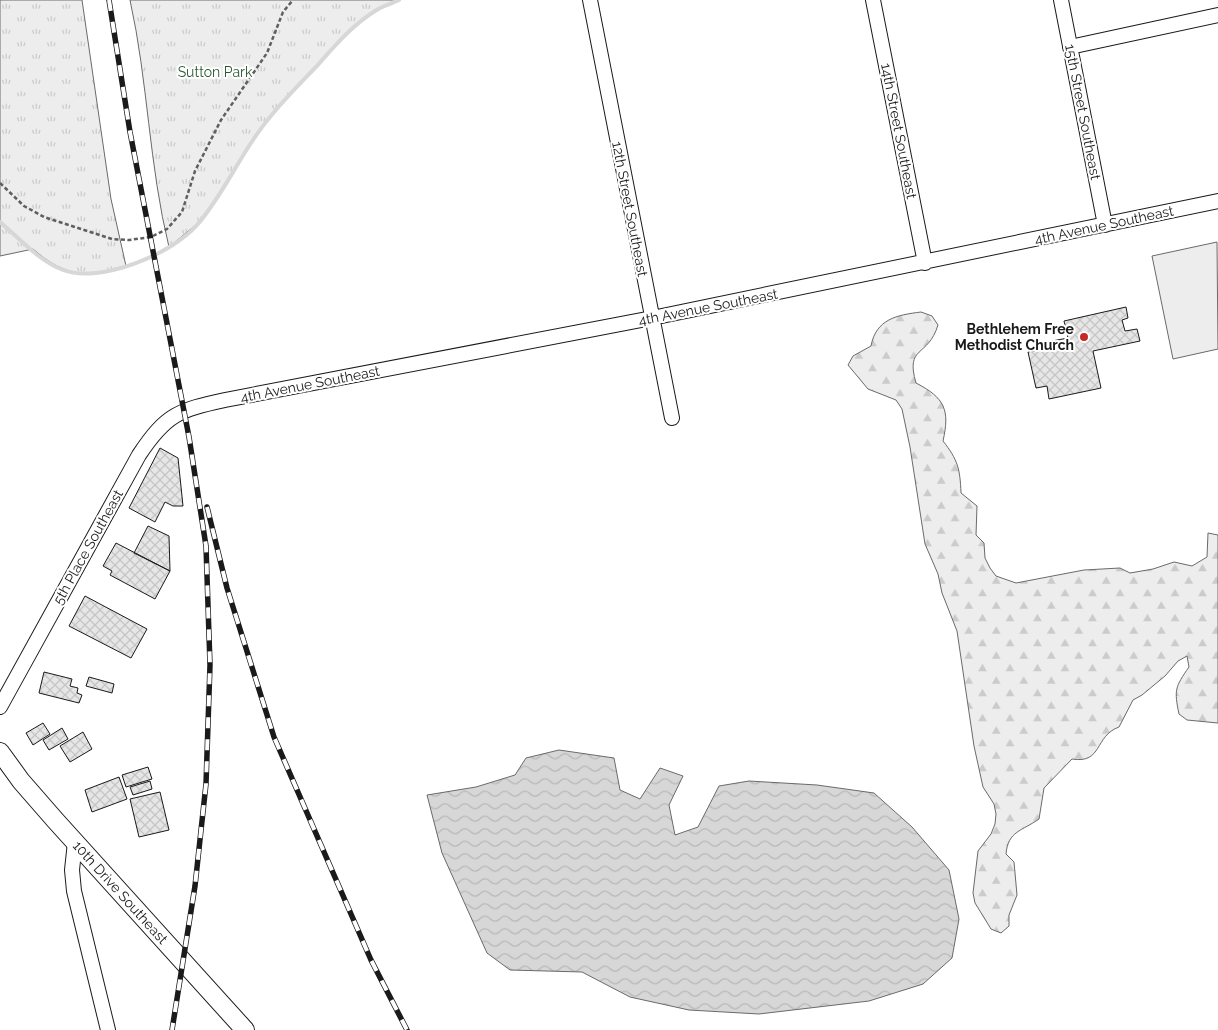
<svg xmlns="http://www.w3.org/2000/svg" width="1218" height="1030" font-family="Raleway,sans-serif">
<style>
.forest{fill:url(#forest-firs);stroke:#6a6a6a}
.park{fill:url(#park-tufts);stroke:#6a6a6a}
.built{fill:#ededed;stroke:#6a6a6a}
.water{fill:url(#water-waves);stroke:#6a6a6a}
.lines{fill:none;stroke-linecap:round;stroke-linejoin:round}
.stream{stroke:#d7d7d7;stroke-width:4}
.building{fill:url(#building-cross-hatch);stroke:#1a1a1a}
.minor-casing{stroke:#1a1a1a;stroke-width:16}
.major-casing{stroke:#1a1a1a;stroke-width:20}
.path{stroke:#5f5f5f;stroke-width:2.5;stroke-dasharray:4 2.5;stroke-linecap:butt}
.minor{stroke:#fff;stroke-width:14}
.major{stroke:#fff;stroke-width:18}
.rail-casing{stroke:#1a1a1a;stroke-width:5.5}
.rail{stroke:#fff;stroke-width:4;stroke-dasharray:11;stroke-linecap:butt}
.poi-dot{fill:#c62828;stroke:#fff;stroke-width:2}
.labels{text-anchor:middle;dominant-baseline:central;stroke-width:4;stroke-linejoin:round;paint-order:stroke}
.park-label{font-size:14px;fill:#2b5a34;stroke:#fff}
.street-label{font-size:14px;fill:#1a1a1a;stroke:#fff}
.poi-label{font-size:14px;font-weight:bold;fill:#1a1a1a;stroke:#fff;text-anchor:end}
</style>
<defs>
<pattern id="forest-firs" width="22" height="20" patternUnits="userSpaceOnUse" patternTransform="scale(1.25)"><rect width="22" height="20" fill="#ededed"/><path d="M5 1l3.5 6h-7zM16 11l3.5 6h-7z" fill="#cbcbcb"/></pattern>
<pattern id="park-tufts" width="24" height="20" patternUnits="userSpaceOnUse" patternTransform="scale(1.25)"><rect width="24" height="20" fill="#ededed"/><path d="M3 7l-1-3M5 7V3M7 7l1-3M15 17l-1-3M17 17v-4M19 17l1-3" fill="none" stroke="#cbcbcb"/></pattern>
<pattern id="water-waves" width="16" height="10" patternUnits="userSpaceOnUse" patternTransform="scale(1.25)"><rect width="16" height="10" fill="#d7d7d7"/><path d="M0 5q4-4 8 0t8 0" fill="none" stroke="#b8b8b8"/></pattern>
<pattern id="building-cross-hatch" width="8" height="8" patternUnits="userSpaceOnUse" patternTransform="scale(1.25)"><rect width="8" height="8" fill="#e6e6e6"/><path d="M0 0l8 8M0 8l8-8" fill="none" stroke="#c5c5c5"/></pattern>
</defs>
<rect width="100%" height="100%" fill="#fff"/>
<path class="forest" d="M921,312L932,316L938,325C928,358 905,345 916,383C945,398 950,410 943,441C958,460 960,469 961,493L977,506L976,535L984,543L985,558L990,568L996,576L1016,583L1084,570L1120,568L1130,573L1153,569L1174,562L1192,566L1207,557L1208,533L1218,535V723L1187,720L1179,714C1174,690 1175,687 1189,667L1187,656L1178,661L1165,676L1142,695L1133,700L1119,727C1094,736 1103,764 1072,759L1044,788L1039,819C1022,831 1008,831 1006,854L1014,862L1017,895L1009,915V926L1001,933L991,929L975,903L973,893L978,851L991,834L995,824L996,814L994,804L983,787L974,746L957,631L942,593L938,574L925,544L910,447L902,409L896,400L868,389L848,365L853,356L871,346C876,319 897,315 921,312Z"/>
<path class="park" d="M0,0H82L111,199L126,266C86,278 65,277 33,249L0,256Z
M130,0H399L375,11L348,32L282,103L253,139L218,197L197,224L169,247C149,166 148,81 130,0Z"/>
<path class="built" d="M1217,242L1218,349L1173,359L1152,256Z"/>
<path class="water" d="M559,750L614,758L620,790L640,799L660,768L683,776L669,805L675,835L698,827L719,786L749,781L817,785L874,793L912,827L949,870L959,919L952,958L923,984L869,1001L759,1014L689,1010L630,997L582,972L510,970L487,953L442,853L427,795L476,787L515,775L526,758Z"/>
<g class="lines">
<path class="stream" d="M0,222C19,238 39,261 63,270C100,284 172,254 197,225C219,200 234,168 253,140C270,114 293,91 315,68C333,48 351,26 375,11C382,6 391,4 399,0"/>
</g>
<path class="building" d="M1126,307L1128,318L1122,320L1125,331L1137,329L1140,341L1093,351L1101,388L1049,399L1047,386L1036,388L1028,352L1053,347L1052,341L1068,338L1064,321Z
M160,448L178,458L183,506H173L165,502L155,522L129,508Z
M148,526L169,536L170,571L134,553Z
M116,543L170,571L155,599L110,575L112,571L103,566Z
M85,596L147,629L131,658L69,626Z
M44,672L72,679L70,686L78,688L77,693L82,695L79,703L39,693Z
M89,677L114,684L112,693L86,686Z
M43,723L50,734L33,745L26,733Z
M62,728L68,739L49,750L43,740Z
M83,732L92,749L70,762L60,746Z
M148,767L152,779L126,787L122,775Z
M119,777L127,799L92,812L85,790Z
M150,781L152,789L133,795L130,787Z
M160,792L169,830L139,837L130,799Z"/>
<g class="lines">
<defs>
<path id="minor" d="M590,0L672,418
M873,0L925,263
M1061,0L1105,225
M1070,47L1218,15
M0,707L139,455C166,414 179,410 225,400L652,318L1218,201
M75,842L72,870L74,891L108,1030"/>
<g id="major">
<path id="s1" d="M0,752L21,781L55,820L245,1030"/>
</g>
</defs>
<use href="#minor" class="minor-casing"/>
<use href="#major" class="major-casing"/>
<path class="path" d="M0,183L24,206L44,217L112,239L129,240L151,237L167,229L182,212L195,171L221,120L267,53L283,12L293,0"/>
<use href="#minor" class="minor"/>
<use href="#major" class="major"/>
<defs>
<path id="rail" d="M109,0L130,132L189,437L206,546L210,665L206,784L195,886L172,1030
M207,507L227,588L274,737L371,960L407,1030"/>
</defs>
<use href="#rail" class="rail-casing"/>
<use href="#rail" class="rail"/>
</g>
<circle class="poi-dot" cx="1084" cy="337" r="5"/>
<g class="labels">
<g class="park-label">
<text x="215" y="72">Sutton Park</text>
</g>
<g class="street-label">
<text transform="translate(1083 112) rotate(79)">15th Street Southeast</text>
<text transform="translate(899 131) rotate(79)">14th Street Southeast</text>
<text transform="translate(630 209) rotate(79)">12th Street Southeast</text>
<text transform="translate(1104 225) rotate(-12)">4th Avenue Southeast</text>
<text transform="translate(708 307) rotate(-11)">4th Avenue Southeast</text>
<text transform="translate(310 384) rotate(-11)">4th Avenue Southeast</text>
<text transform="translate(88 547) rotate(-61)">5th Place Southeast</text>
<text stroke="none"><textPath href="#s1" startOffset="185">10th Drive Southeast</textPath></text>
</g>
<g class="poi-label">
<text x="1074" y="329">Bethlehem Free<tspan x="1074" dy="16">Methodist Church</tspan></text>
</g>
</g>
</svg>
